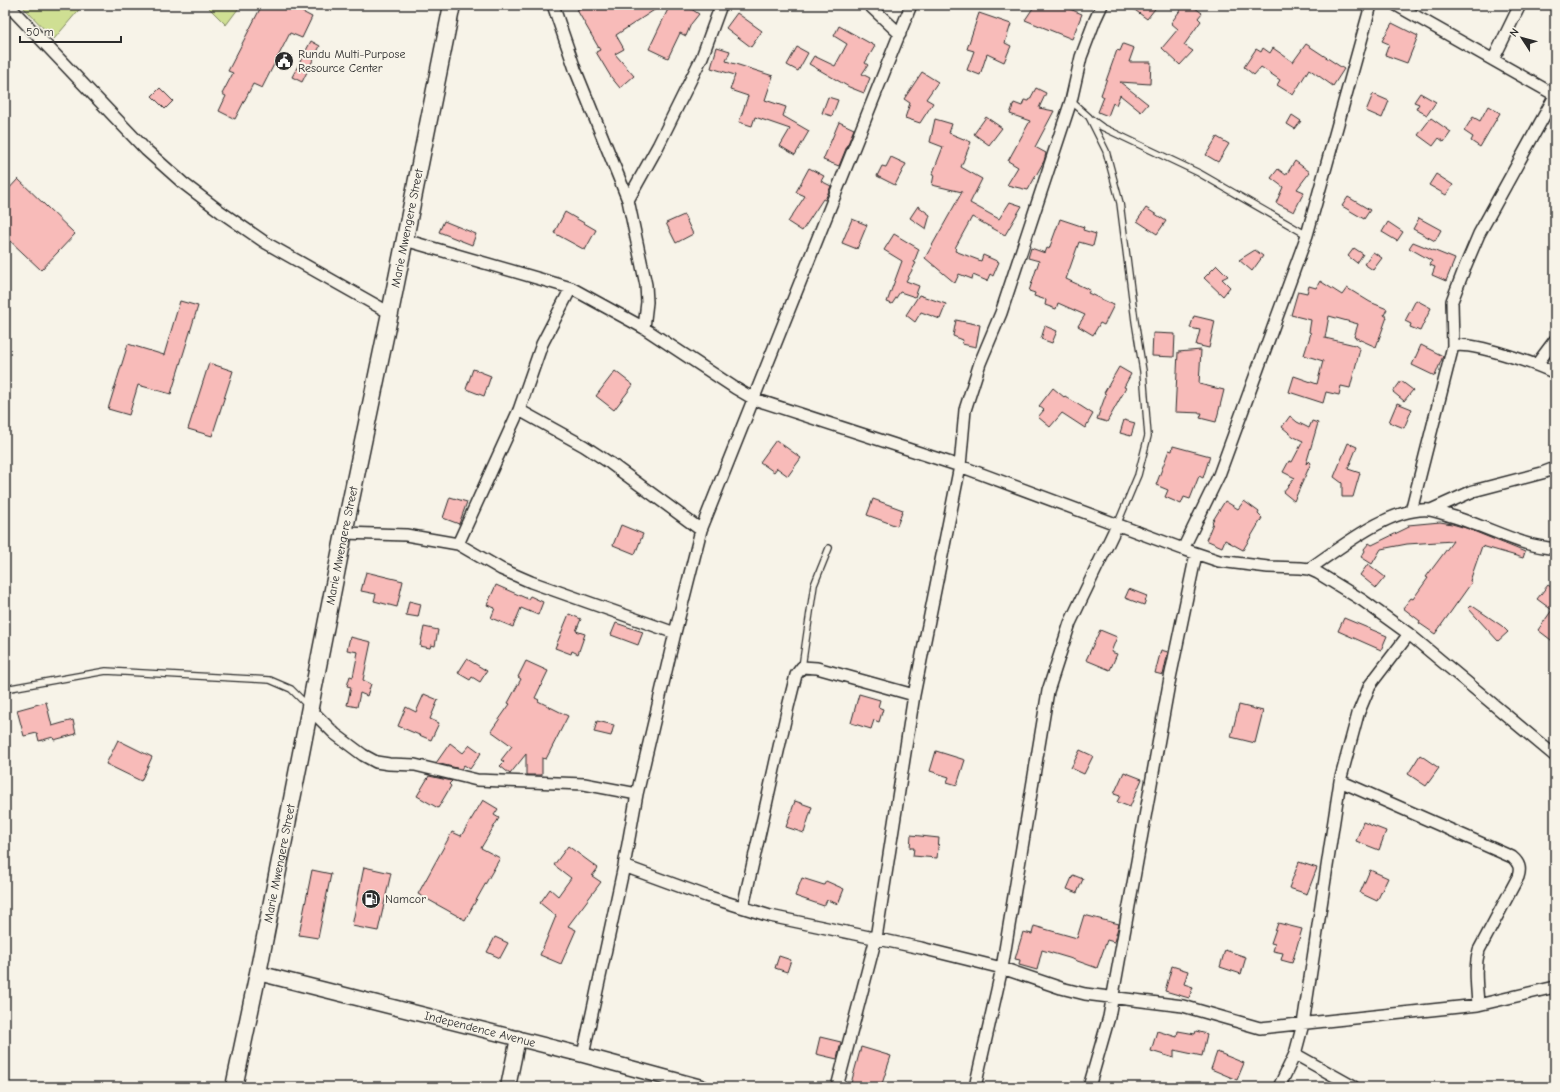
<svg xmlns="http://www.w3.org/2000/svg" width="1560" height="1092" font-family="'Comic Neue',sans-serif">
<style>
.green{fill:#cfdf93;stroke:#7d855f}
.building{fill:#f8bbb9;stroke:#2b2b2b}
.lines{fill:none;stroke-linecap:round;stroke-linejoin:round}
.service-casing{stroke:#2b2b2b;stroke-width:8}
.minor-casing{stroke:#2b2b2b;stroke-width:14}
.tertiary-casing{stroke:#2b2b2b;stroke-width:17}
.secondary-casing{stroke:#2b2b2b;stroke-width:19}
.service{stroke:#f7f3e8;stroke-width:5.5}
.minor{stroke:#f7f3e8;stroke-width:11}
.tertiary{stroke:#f7f3e8;stroke-width:14}
.secondary{stroke:#f7f3e8;stroke-width:16}
.labels{text-anchor:middle;dominant-baseline:central;stroke-width:4;stroke-linejoin:round;paint-order:stroke}
.poi-label{font-size:12px;fill:#2b2b2b;stroke:#f7f3e8;text-anchor:start}
.street-label{font-size:12px;fill:#2b2b2b;stroke:#f7f3e8}
</style>
<rect width="100%" height="100%" fill="#f7f3e8"/>
<filter id="ink" filterUnits="userSpaceOnUse"><feTurbulence type="fractalNoise" baseFrequency=".025" numOctaves="2"/><feDisplacementMap in="SourceGraphic" scale="8" xChannelSelector="R" yChannelSelector="G"/><feConvolveMatrix kernelMatrix="1 2 1 2 8 2 1 2 1" color-interpolation-filters="sRGB"/></filter>
<g filter="url(#ink)">
<path class="green" d="M21,5H83L54,39Z
M206,5H241L226,25Z"/>
<path class="building" d="M262,5H289L312,17L302,38L290,33L262,88L253,84L235,119L219,111L226,96L222,94L233,73L228,71Z
M586,5H662L616,35L624,49L615,54L634,76L620,88L611,77L596,52L600,50L577,10Z
M670,5H685L699,14L691,24L686,36L680,33L668,58L649,49Z
M1035,5H1060L1082,14L1072,39L1025,20Z
M1128,5H1158L1147,19Z
M1184,5H1191L1202,13L1198,18L1201,21L1184,45L1193,51L1180,65L1162,48L1178,29L1171,23Z
M737,13L762,31L751,47L726,28Z
M979,13L1011,24L1005,43L1011,46L1004,62L987,54L980,75L967,70L974,51L967,49Z
M1392,23L1418,36L1407,63L1385,55L1389,44L1382,41Z
M839,26L875,46L865,63L868,65L862,74L870,78L864,93L849,87L809,64L814,56L835,66L847,44L834,36Z
M311,41L320,46L302,82L292,77Z
M1123,44L1134,48L1129,62H1151L1150,84L1120,82L1148,104L1141,112L1120,95L1116,105L1113,103L1108,116L1098,112L1104,97L1101,95L1117,50L1120,51Z
M1306,44L1344,69L1333,86L1309,69L1293,95L1277,85L1280,80L1261,67L1254,75L1244,67L1256,49L1261,52L1263,48L1270,53L1273,48L1293,62Z
M717,47L730,51L726,61L773,76L765,100L786,107L783,116L809,131L795,155L780,146L790,129L755,117L752,126L739,122L748,96L730,90L735,75L711,68Z
M797,47L808,53L798,71L787,65Z
M922,72L938,82L926,99L933,103L920,123L905,118L910,103L904,99Z
M160,88L173,101L165,109L152,96Z
M1036,88L1046,93L1039,108L1054,111L1035,147L1046,153L1044,161L1028,190L1007,185L1018,167L1008,161L1030,121L1010,114L1014,103L1022,106L1024,100L1029,101Z
M1420,93L1436,102L1427,115L1416,109L1419,104L1414,102Z
M1373,94L1389,101L1382,118L1366,111Z
M828,97L838,100L832,116L822,113Z
M1488,106L1500,113L1480,147L1471,141L1473,137L1464,131L1473,117L1480,121Z
M1292,115L1301,121L1295,129L1287,124Z
M986,117L1002,128L989,145L974,134Z
M1431,118L1451,132L1444,142L1439,138L1433,146L1418,135Z
M935,119L952,124L949,133L971,142L961,167L982,179L970,203L999,219L1010,202L1022,206L1005,235L972,217L955,248L956,249L955,251L981,261L983,255L999,262L993,276L990,274L987,281L973,275L972,279L959,274L955,283L925,258L962,192L932,185L934,175H932L943,147L930,142Z
M839,122L854,129L839,166L823,160Z
M1217,137L1229,144L1218,162L1206,155Z
M891,157L906,164L895,185L877,176L882,166L886,167Z
M1295,161L1310,172L1297,189L1304,192L1294,212L1276,203L1283,187L1271,178L1278,169L1286,175Z
M809,168L824,176L821,181L831,186L825,200L823,199L802,231L788,222L805,196L796,192Z
M1436,174L1453,185L1446,195L1429,185Z
M18,179L75,234L41,270L5,236V193Z
M1348,197L1370,210L1364,219L1342,206Z
M918,206L930,215L926,229L910,218Z
M1146,208L1166,221L1157,234L1137,221Z
M565,212L596,230L585,250L554,233Z
M684,215L693,234L676,243L666,223Z
M1419,218L1441,230L1435,241L1413,229Z
M852,219L867,225L857,249L842,243Z
M1060,219L1084,227L1083,230L1096,234L1093,246L1079,242L1066,279L1090,290L1088,293L1114,305L1104,325L1100,323L1093,335L1078,326L1085,315L1058,303L1056,309L1045,305L1046,300L1034,296L1035,293L1029,291L1039,261L1028,258L1031,248L1045,253L1047,248L1049,249Z
M444,221L476,234L472,245L439,232Z
M1388,222L1403,232L1397,241L1382,232Z
M894,234L919,249L914,262L916,263L906,281L919,286L915,297L900,292L892,304L887,302L902,261L884,250Z
M1413,242L1455,259L1446,281L1432,275L1435,267L1430,265L1432,261L1409,248Z
M1354,248L1363,254L1357,263L1348,256Z
M1255,250L1263,256L1252,271L1239,260Z
M1373,252L1382,258L1373,270L1364,264Z
M1217,265L1228,276L1222,279L1230,287L1223,296L1204,278Z
M1320,281L1342,295L1347,288L1370,302L1387,309L1384,315L1387,317L1376,347L1354,337L1358,324L1329,316L1325,338L1355,345L1360,349L1350,388L1341,386L1339,395L1326,392L1323,403L1289,392L1294,376L1317,384L1323,361L1304,355L1311,333L1309,332L1311,320L1291,315L1298,291L1307,293L1309,286L1316,288Z
M919,295L946,304L940,319L921,312L915,322L906,315Z
M1416,300L1431,308L1420,331L1410,327L1411,324L1405,321Z
M180,301L198,306L171,394L138,385L129,415L108,409L128,344L164,355Z
M1194,316L1215,321L1209,348L1196,345L1200,330L1190,328Z
M956,320L980,325L976,347L962,344L963,340L953,336Z
M1045,326L1057,331L1052,343L1041,339Z
M1153,333L1175,334L1174,357L1152,356Z
M1421,345L1443,356L1435,376L1412,365Z
M1201,350L1199,384L1224,390L1216,422L1200,418L1202,413L1175,412L1178,352Z
M209,363L233,371L212,436L188,429Z
M1119,367L1131,374L1124,387L1126,388L1107,422L1097,419L1106,394L1104,393Z
M473,369L491,376L484,396L466,389Z
M615,371L633,385L614,410L596,396Z
M1401,381L1413,390L1404,401L1393,392Z
M1053,388L1064,397L1065,396L1093,414L1085,428L1062,413L1050,427L1038,417L1044,410L1039,406Z
M1397,403L1412,409L1404,428L1389,422Z
M1290,416L1297,422L1309,428L1312,421L1318,423L1306,464L1309,461L1311,463L1294,501L1283,492L1295,478L1283,472L1289,461L1292,462L1303,441L1294,437L1282,427Z
M1124,420L1135,423L1131,436L1120,433Z
M776,440L801,458L788,476L777,468L774,472L760,462Z
M1348,443L1357,447L1348,469L1360,473L1353,497H1342V483L1334,477Z
M1173,446L1210,456L1203,478L1199,476L1190,499L1184,497L1181,504L1165,497L1168,490L1156,485L1169,450L1172,451Z
M450,497L467,502L459,524L443,518Z
M873,499L903,510L897,526L867,515Z
M1225,501L1238,509L1244,501L1259,512L1258,514L1262,518L1243,550L1225,540L1222,547L1206,540L1213,523L1212,522Z
M1440,522L1452,524L1466,528L1525,552L1523,558L1482,546L1470,581L1472,582L1435,634L1419,623L1420,621L1403,608L1411,598L1413,599L1428,578L1426,577L1453,541L1407,544L1381,549L1372,564L1361,557L1365,551L1364,549L1369,543L1372,545L1409,527L1408,525Z
M621,525L643,534L635,554L613,545Z
M1368,564L1385,577L1376,588L1360,575Z
M366,572L403,581L397,607L374,601L376,594L361,591Z
M496,585L528,599L530,596L543,602L538,615L521,608L513,627L491,618L495,608L487,605Z
M1548,585L1555,590V643L1538,630L1552,610L1537,599Z
M1129,589L1147,596L1144,605L1125,598Z
M409,601L421,604L418,617L406,615Z
M1471,605L1502,626L1508,632L1498,641L1468,608Z
M569,614L581,619L576,631L585,634L578,654L572,651L571,654L555,648Z
M1344,618L1387,636L1381,650L1338,631Z
M616,623L643,632L638,645L611,635Z
M424,627L438,630L435,646L431,645L430,648L420,646Z
M1100,630L1117,637L1111,652L1117,654L1110,670L1086,660Z
M350,637L371,642L363,680L371,684L367,696L360,693L357,707L347,705L351,687L347,686L350,676L353,677L358,652L347,650Z
M1161,650L1168,652L1163,675L1155,673Z
M467,659L487,671L480,682L472,677L470,680L458,673Z
M526,661L548,671L535,698L539,700L538,701L568,716L546,759L542,758V775H526V754L510,774L500,766L504,762L501,760L512,746L491,731L510,704L508,703L521,679L518,677Z
M424,694L438,700L430,719L439,723L431,740L398,726L406,707L416,712Z
M859,694L880,700L878,707L883,709L879,722L874,720L871,729L851,723Z
M46,702L52,726L73,720L76,734L54,740L53,737L39,741L37,733L24,736L17,710Z
M1239,705L1263,711L1255,743L1231,737Z
M597,721L614,725L611,736L594,732Z
M118,740L152,757L141,781L106,764Z
M450,743L463,753L470,745L481,753L470,769L464,765L461,769L436,763Z
M1080,750L1093,756L1084,774L1071,768Z
M936,751L965,760L957,785L947,782L949,777L930,771Z
M1420,755L1439,768L1426,786L1408,774Z
M1124,772L1142,779L1130,807L1117,802L1120,796L1114,794Z
M429,776L452,781L449,784L451,786L438,808L417,796Z
M483,800L498,809L494,815L499,818L481,848L500,858L465,920L418,894L452,832L461,836Z
M795,801L812,807L804,833L786,827Z
M1363,822L1386,831L1379,850L1356,841Z
M911,835L939,838L937,858L913,856L914,848H910Z
M568,846L598,868L592,876L601,882L568,926L576,930L561,964L540,955L556,916L540,903L550,889L558,896L571,878L554,865Z
M1299,862L1317,868L1307,894L1289,888Z
M364,867L391,873L378,931L352,926Z
M312,870L331,874L318,938L299,935Z
M1370,870L1388,878L1377,901L1360,893Z
M1073,875L1083,879L1077,893L1067,889Z
M802,878L824,885L826,881L844,889L838,904L827,900L824,906L795,896Z
M1084,915L1119,924L1114,942L1107,940L1097,968L1069,958L1042,950L1037,970L1019,965L1020,960L1015,959L1023,932L1032,934L1034,926L1077,938Z
M1278,923L1302,929L1292,963L1281,960L1283,953L1273,951L1275,944L1271,943Z
M495,937L508,943L500,958L487,952Z
M1225,950L1246,957L1241,974L1220,967Z
M779,956L791,960L787,972L775,968Z
M1172,966L1188,971L1184,984L1193,987L1189,998L1165,991Z
M1157,1031L1177,1037L1178,1031L1195,1034L1196,1031L1207,1034L1202,1056L1174,1050V1058L1151,1051Z
M820,1037L841,1042L837,1059L816,1054Z
M861,1047L891,1056L881,1087H850Z
M1217,1052L1244,1063L1237,1080L1211,1069Z"/>
<g class="lines">
<defs>
<path id="service" d="M1071,101L1089,117L1106,151L1120,203L1135,321L1143,371L1148,436L1138,475L1117,525
M1091,119L1102,127L1199,173L1307,235
M802,667L814,585L829,548
M5,689L106,671L270,680L291,689L308,706"/>
<path id="minor" d="M8,5L146,150L183,183L221,212L266,243L390,313
M553,5L575,69L628,200L646,285L647,302L644,328
M869,5L900,34
M1396,5L1555,95
M1493,60L1520,5
M628,200L658,146L702,57L721,5
M405,240L571,288L644,328L735,388L754,399L960,466L1183,549L1219,561L1268,567L1301,568L1309,569L1318,573L1362,600L1409,634L1555,756
M1453,346C1472,341 1536,364 1555,373
M1537,364L1555,340
M519,410L584,446L610,463L701,530
M1431,510L1473,491L1542,473L1555,468
M1411,511L1453,346L1452,301L1465,267L1479,234L1555,96
M344,533L406,535L458,544L501,569L531,582L675,633
M458,544L519,410L542,344L571,288
M1183,549L1219,475L1307,235L1371,5
M1309,569C1340,548 1391,506 1430,510C1437,511 1444,514 1451,516C1475,523 1498,534 1522,542C1533,546 1544,547 1555,549
M309,708L335,734L363,755L376,762L389,764L415,765L477,780L584,784L637,794
M1340,781L1512,857C1519,863 1521,868 1518,877L1479,950C1474,968 1477,986 1478,1005
M624,866L706,896L770,916L921,948L1002,968L1061,988L1085,994L1183,1006L1260,1028L1478,1005L1555,987
M743,907L788,707L796,675L802,667L817,668L914,695
M1295,1054L1354,1087
M583,1055L624,866L637,794L675,633L701,530L911,5
M837,1087L876,938L914,695L960,466L965,410L980,363L1001,313L1071,101L1081,57L1095,20L1102,5
M975,1087L1002,968L1048,691L1070,623L1117,525
M1089,1087L1109,1017L1170,678L1196,554
M1279,1087L1295,1054L1303,1024L1340,781L1358,714L1370,685L1409,634"/>
<g id="tertiary">
<path id="s1" d="M258,973L583,1055L701,1087"/>
<path d="M508,1087L518,1038"/>
</g>
<g id="secondary">
<path id="s2" d="M234,1087L258,973L344,533L390,313L452,5"/>
</g>
</defs>
<use href="#service" class="service-casing"/>
<use href="#minor" class="minor-casing"/>
<use href="#tertiary" class="tertiary-casing"/>
<use href="#secondary" class="secondary-casing"/>
<use href="#service" class="service"/>
<use href="#minor" class="minor"/>
<use href="#tertiary" class="tertiary"/>
<use href="#secondary" class="secondary"/>
</g>
</g>
<defs>
<symbol id="civic-disc" viewBox="-11 -11 22 22"><circle r="9.5" fill="#2b2b2b" stroke="#f7f3e8"/><path d="M-.6-6.5H3V-4.5H.6V-3L4-1V1h2V6H-6V1h2V-1L-.6-3ZM-1.2 2.5V6h2.4V2.5Z" fill="#fff"/></symbol>
<symbol id="fuel-disc" viewBox="-11 -11 22 22"><circle r="9.5" fill="#2b2b2b" stroke="#f7f3e8"/><path d="M-5.5-6h7V0h2V4h1.3V-2.5L3-4.5l.8-.8L6-3V5H2.5V1h-1V6h-7ZM-4.2-4.7v3.2H.2V-4.7Z" fill="#fff"/></symbol>
</defs>
<g fill-rule="evenodd">
<use href="#civic-disc" x="273" y="50" width="22" height="22"/>
<use href="#fuel-disc" x="360" y="888" width="22" height="22"/>
</g>
<g class="labels">
<g class="poi-label">
<text x="298" y="54">Rundu Multi-Purpose<tspan x="298" dy="14">Resource Center</tspan></text>
<text x="385" y="899">Namcor</text>
</g>
<g class="street-label">
<text stroke="none"><textPath href="#s2" startOffset="876">Marie Mwengere Street</textPath></text>
<text stroke="none"><textPath href="#s2" startOffset="552">Marie Mwengere Street</textPath></text>
<text stroke="none"><textPath href="#s2" startOffset="228">Marie Mwengere Street</textPath></text>
<text stroke="none"><textPath href="#s1" startOffset="229">Independence Avenue</textPath></text>
</g>
</g>
<rect width="1560" height="1092" fill="none" stroke="#f7f3e8" stroke-width="20"/>
<rect x="10" y="10" width="1540" height="1072" fill="none" stroke="#2b2b2b" stroke-width="1.5" filter="url(#ink)"/>
<g transform="translate(1522 38) rotate(306)" stroke="#f7f3e8" stroke-width="3" paint-order="stroke">
<path d="M0-3L7 15L0 10L-7 15Z" fill="#2b2b2b"/>
<text y="-6" font-size="11" font-weight="bold" text-anchor="middle" fill="#2b2b2b">N</text>
</g>
<path d="M20 36v6h101v-6" fill="none" stroke="#2b2b2b" stroke-width="2"/>
<text x="26" y="36" font-size="12" fill="#2b2b2b" stroke="#f7f3e8" stroke-width="3" paint-order="stroke">50 m</text>
</svg>
